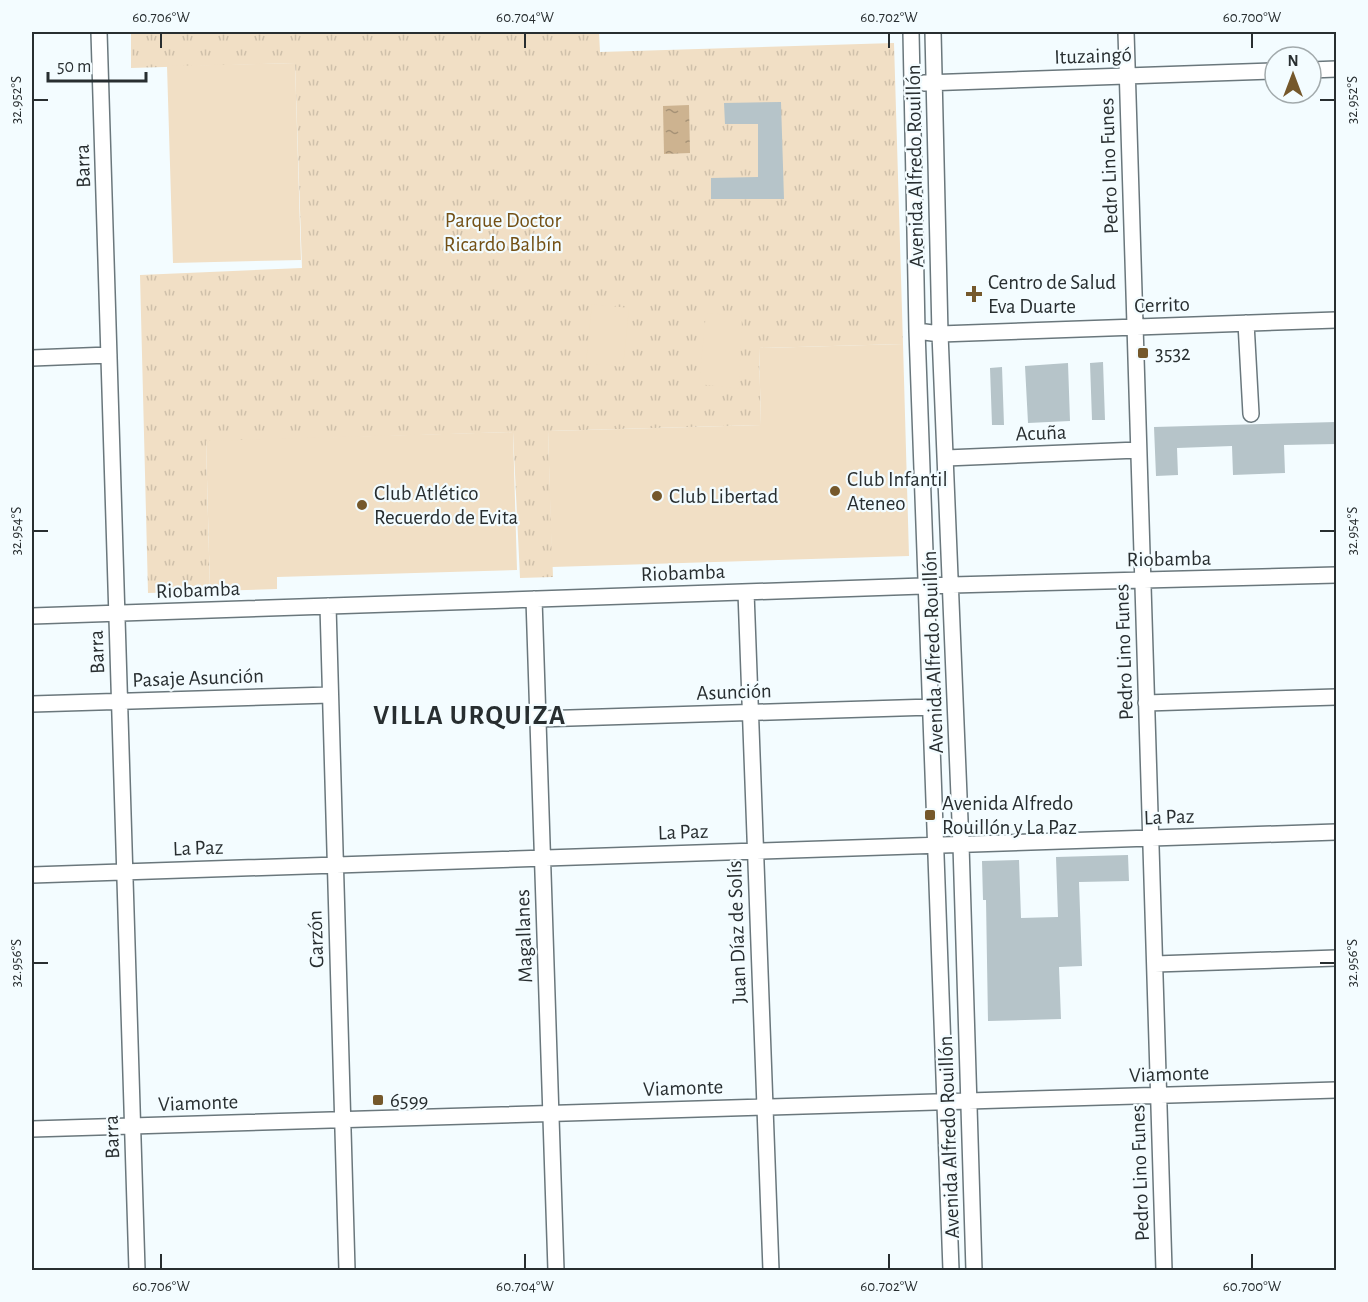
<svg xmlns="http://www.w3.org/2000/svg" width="1368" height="1302" font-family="'Alegreya Sans',sans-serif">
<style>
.park{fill:url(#park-tufts)}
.pitch{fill:#f1dfc5}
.water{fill:url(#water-ripples)}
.building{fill:#b6c4c9}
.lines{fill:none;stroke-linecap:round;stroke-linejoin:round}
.minor-casing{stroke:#6a777c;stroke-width:18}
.minor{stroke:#fff;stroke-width:15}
.ticks{fill:none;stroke:#282e30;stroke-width:2}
.poi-dot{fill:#75582b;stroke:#f3fcff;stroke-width:2}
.labels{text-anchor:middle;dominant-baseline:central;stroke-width:4.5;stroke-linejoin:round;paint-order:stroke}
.street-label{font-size:21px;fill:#282e30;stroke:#f3fcff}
.park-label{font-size:21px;fill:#735015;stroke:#f3fcff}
.poi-label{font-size:21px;fill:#282e30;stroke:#f3fcff;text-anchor:start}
.district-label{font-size:27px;font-weight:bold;letter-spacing:1.5px;fill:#282e30;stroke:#f3fcff}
.neatline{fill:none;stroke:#282e30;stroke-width:2}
.ticks-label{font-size:15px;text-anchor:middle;fill:#282e30}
</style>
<defs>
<pattern id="park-tufts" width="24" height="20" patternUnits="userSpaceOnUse" patternTransform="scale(1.5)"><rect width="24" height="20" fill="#f1dfc5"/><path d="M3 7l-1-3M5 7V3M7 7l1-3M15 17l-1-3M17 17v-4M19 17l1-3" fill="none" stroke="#cfc0aa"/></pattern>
<pattern id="water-ripples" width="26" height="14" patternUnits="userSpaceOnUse" patternTransform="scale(1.5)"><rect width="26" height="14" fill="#cdb390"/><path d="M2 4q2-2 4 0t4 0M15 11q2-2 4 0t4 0" fill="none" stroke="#a69276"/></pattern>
</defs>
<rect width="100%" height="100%" fill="#f3fcff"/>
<path class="park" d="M131,32H599L600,52L894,43L903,344L759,348L761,425L548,431L553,577L520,578L513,432L206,442L210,591L148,593L140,275L302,268L295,63L131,68Z"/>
<path class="pitch" d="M295,63L301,260L173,263L167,66Z
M592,304L629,308L623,367L586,363Z
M706,313L742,316L739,389L699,384Z
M903,344L909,556L552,567L548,431L761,425L759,348Z
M513,432L517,570L277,577V589L210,591L206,441Z"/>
<path class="water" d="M689,105L690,153L664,154L663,106Z"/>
<path class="building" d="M781,102L784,199H711V178L758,177V124H725L724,103Z
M1103,362L1105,420H1092L1090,363Z
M1068,363L1070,421L1028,423L1025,366Z
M1002,367L1004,425H992L990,368Z
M1336,422V444L1284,445L1285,473L1233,475L1232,446L1177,448L1178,475L1156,476L1154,427Z
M1128,855L1129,881L1079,882L1082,966L1059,967L1061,1019L988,1021L986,900H983L982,861L1019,860L1021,918L1058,917L1056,857Z"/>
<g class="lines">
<defs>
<path id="minor" d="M99,32L137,1270
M911,32L917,331L951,1270
M933,32L940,334L961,845L974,1270
M1126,32L1164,1270
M1311,70L1336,69
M924,83L1275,71
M1246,323L1251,414
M917,331L940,334L1336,320
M32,358L109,355
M946,458L1138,450
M746,592L771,1270
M534,599L556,1270
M328,606L347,1270
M32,616L952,585L1336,575
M1146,703L1336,697
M32,704L330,695
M538,719L932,707
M32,875L1336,832
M1155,964L1336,958
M32,1129L1336,1090"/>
</defs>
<use href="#minor" class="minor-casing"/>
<use href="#minor" class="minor"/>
</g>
<path class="ticks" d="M161,33V48M525,33V48M889,33V48M1252,33V48M33,100H48M1320,100H1335M33,531H48M1320,531H1335M33,963H48M1320,963H1335M161,1254V1269M525,1254V1269M889,1254V1269M1252,1254V1269"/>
<g class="poi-dot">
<path d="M971 285h6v6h6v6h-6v6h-6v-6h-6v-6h6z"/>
<rect x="1137" y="347" width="12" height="12" rx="3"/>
<circle cx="835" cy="491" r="6"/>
<circle cx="657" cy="496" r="6"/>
<circle cx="362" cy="505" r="6"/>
<rect x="924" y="809" width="12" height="12" rx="3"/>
<rect x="372" y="1094" width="12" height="12" rx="3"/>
</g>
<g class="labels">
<g class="street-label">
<text transform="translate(1093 56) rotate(-2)">Ituzaingó</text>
<text transform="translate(83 166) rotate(-92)">Barra</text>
<text transform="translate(915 166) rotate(-91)">Avenida Alfredo Rouillón</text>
<text transform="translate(1109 166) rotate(-92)">Pedro Lino Funes</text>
<text transform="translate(1162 305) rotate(-2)">Cerrito</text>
<text transform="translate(1041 433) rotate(-2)">Acuña</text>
<text transform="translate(1169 559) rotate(-1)">Riobamba</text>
<text transform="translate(683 573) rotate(-2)">Riobamba</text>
<text transform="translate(198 590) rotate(-2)">Riobamba</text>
<text transform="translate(97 652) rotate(-92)">Barra</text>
<text transform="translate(933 652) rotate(-92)">Avenida Alfredo Rouillón</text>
<text transform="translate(1124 652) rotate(-92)">Pedro Lino Funes</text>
<text transform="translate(198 678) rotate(-2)">Pasaje Asunción</text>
<text transform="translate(734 692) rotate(-2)">Asunción</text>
<text transform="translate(1169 817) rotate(-2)">La Paz</text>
<text transform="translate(683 832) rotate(-2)">La Paz</text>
<text transform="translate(198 848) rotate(-2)">La Paz</text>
<text transform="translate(737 932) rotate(-92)">Juan Díaz de Solís</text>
<text transform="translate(524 936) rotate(-92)">Magallanes</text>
<text transform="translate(316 939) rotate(-92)">Garzón</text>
<text transform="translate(1169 1074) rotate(-2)">Viamonte</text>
<text transform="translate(683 1088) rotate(-2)">Viamonte</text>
<text transform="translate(198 1103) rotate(-2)">Viamonte</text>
<text transform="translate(112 1137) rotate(-92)">Barra</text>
<text transform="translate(949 1137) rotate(-92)">Avenida Alfredo Rouillón</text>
<text transform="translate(1140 1173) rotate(-92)">Pedro Lino Funes</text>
</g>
<g class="park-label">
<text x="503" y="220">Parque Doctor<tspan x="503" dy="24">Ricardo Balbín</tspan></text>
</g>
<g class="poi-label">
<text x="988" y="282">Centro de Salud<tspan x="988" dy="24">Eva Duarte</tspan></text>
<text x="1155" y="353">3532</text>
<text x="847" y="479">Club Infantil<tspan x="847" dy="24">Ateneo</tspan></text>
<text x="374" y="493">Club Atlético<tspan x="374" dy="24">Recuerdo de Evita</tspan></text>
<text x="669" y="496">Club Libertad</text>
<text x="942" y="803">Avenida Alfredo<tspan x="942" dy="24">Rouillón y La Paz</tspan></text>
<text x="390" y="1100">6599</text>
</g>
<g class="district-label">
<text x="470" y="715">VILLA URQUIZA</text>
</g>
</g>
<rect width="1368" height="1302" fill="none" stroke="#f3fcff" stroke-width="66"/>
<g transform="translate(1293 75)"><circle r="28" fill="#f3fcff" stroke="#a2aaac" stroke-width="1.5"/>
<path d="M0-4.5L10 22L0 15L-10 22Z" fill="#75582b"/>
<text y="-9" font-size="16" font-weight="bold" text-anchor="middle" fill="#282e30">N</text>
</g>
<path d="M48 72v9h98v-9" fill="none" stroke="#282e30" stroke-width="3"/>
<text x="57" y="72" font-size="18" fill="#282e30" stroke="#f3fcff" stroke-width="4.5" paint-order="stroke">50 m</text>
<rect x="33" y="33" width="1302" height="1236" class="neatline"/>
<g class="ticks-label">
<text x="161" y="22">60.706°W</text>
<text x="525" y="22">60.704°W</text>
<text x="889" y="22">60.702°W</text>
<text x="1252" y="22">60.700°W</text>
<text transform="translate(16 100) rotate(-90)" y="5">32.952°S</text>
<text transform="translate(1352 100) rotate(-90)" y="5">32.952°S</text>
<text transform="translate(16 531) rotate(-90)" y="5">32.954°S</text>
<text transform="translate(1352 531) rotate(-90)" y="5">32.954°S</text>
<text transform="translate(16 963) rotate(-90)" y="5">32.956°S</text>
<text transform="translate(1352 963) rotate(-90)" y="5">32.956°S</text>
<text x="161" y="1291">60.706°W</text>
<text x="525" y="1291">60.704°W</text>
<text x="889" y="1291">60.702°W</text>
<text x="1252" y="1291">60.700°W</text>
</g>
</svg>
